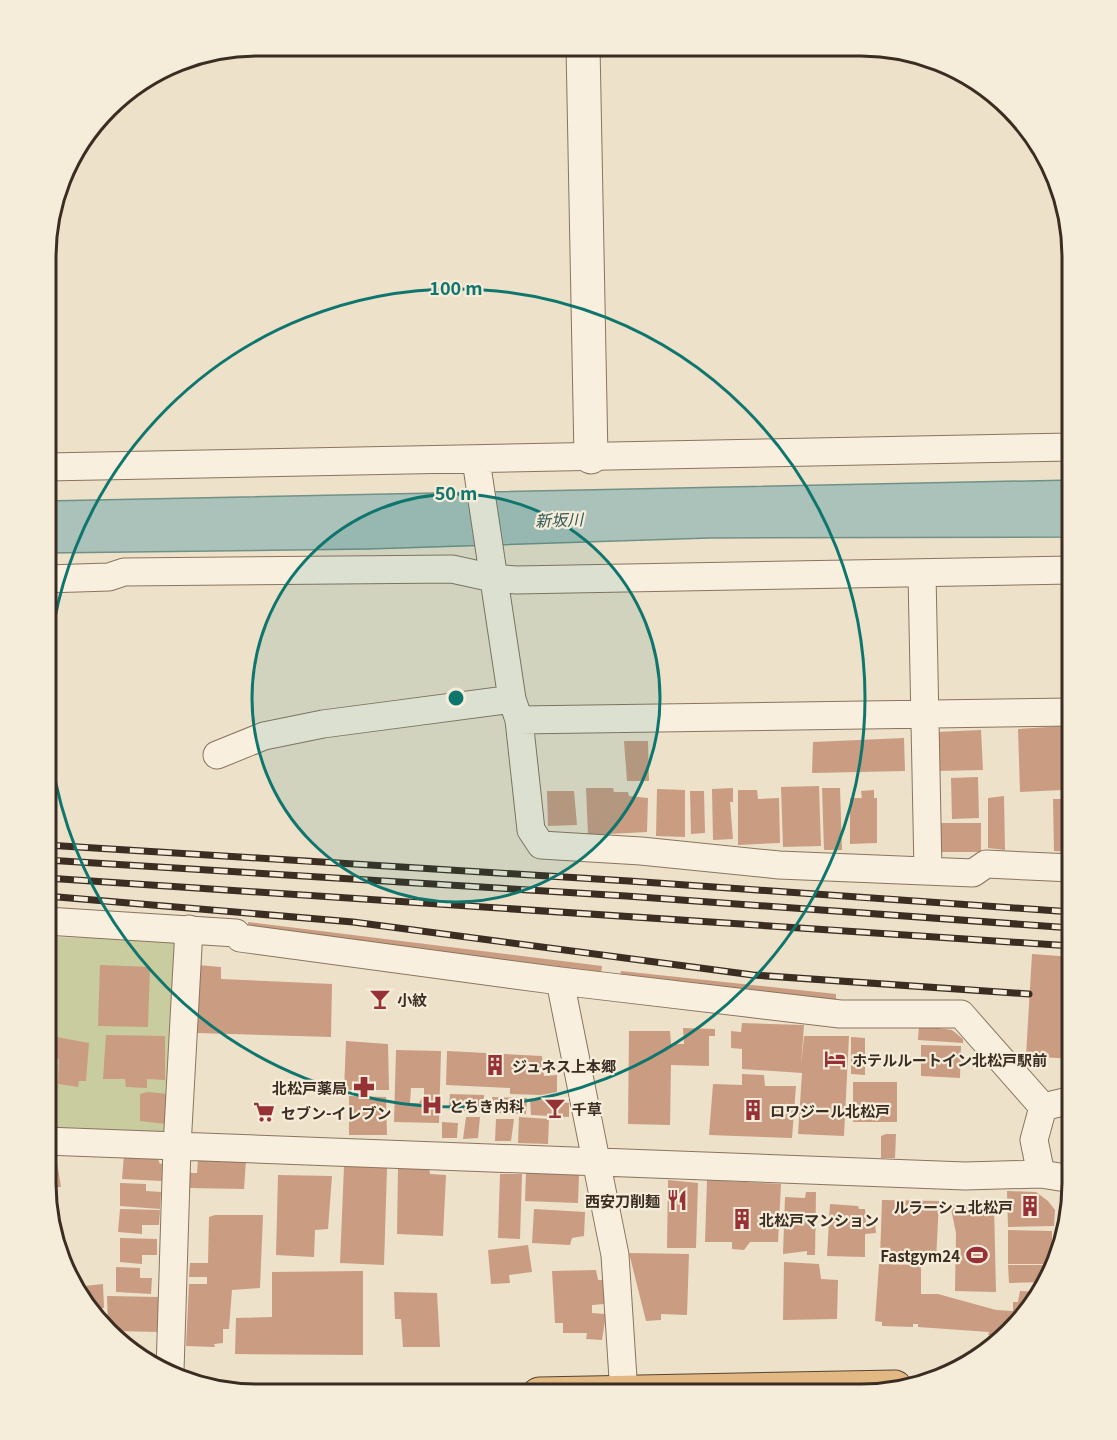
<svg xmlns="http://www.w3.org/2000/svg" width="1117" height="1440" font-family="Georgia,'Noto Sans JP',serif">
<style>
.green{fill:#c8cc9e}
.water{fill:#aac2ba;stroke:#719187;stroke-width:1.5}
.building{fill:#ca9c82;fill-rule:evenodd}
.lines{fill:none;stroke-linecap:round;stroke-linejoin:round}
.minor-casing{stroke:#8a745f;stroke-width:29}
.tertiary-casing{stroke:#8a745f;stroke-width:35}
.trunk-casing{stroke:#584233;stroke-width:35}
.minor{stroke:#f8efde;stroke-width:27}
.tertiary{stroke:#f8efde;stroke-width:33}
.trunk{stroke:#e2b982;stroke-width:33}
.rail-casing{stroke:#3b2d22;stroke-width:7}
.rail{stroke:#f5ecda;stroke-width:4.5;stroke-dasharray:14;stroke-linecap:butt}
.ring{fill:none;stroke:#0f766e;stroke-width:3}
.labels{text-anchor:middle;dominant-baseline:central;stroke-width:4.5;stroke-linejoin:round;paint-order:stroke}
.poi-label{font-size:15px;font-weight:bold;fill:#3b2d22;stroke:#f5ecda;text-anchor:start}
.water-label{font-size:16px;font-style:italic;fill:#325a55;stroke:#f5ecda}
.rim{fill:none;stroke:#3b2d22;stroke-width:3}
.centre{fill:#0f766e;stroke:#f5ecda;stroke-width:3}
.ring-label{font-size:18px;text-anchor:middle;font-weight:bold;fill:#0f766e;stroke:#f5ecda;stroke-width:4.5;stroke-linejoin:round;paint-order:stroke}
</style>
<rect width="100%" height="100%" fill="#ede1ca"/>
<path class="green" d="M45,937L181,940L171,1137L45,1133Z"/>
<path class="water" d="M1072,480V537L709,538L368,549L46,553V501Z"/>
<path class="building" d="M46,607H54L55,810H46Z
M1062,726L1067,775H1062V790L1020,792L1018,729Z
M981,730L983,770L937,771L936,732Z
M904,738L905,771L812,773L813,742Z
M624,741H648L649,781H627Z
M978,777L979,818L952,819L951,778Z
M819,786L821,846L783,847L781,787Z
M586,788H613L614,792H628L629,796L648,798L647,832L588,835Z
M733,788V802H730L733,839L713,840L712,789Z
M822,788H840L842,850H824Z
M657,789L685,790V837L656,836Z
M738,790H757L758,799L779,798L780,843L738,845Z
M874,790V798H877V843L850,844V798H862L861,791Z
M547,791H574L577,825L548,826Z
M690,791H704L705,833L691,834Z
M1004,796L1005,850L988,848V798Z
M1053,799H1068L1070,852L1054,851Z
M937,823H981V852H937Z
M248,922L602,966L601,974L248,929Z
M1032,954L1072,957V1059L1026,1056Z
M100,965L150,967L148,1027L98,1026Z
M198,965L221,967V979L332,984L331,1037L197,1033Z
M621,971L836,994V1000L620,977Z
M742,1023L804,1025L801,1066L804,1036H849L844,1136L798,1134L802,1073L742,1069V1049L731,1048V1031L741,1032Z
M919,1025L952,1030L963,1039V1043L918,1040Z
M683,1028L715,1029V1036H709V1066L671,1065L670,1125L628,1124L629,1031H670L671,1044H684Z
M106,1035L165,1036V1080L147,1079V1088L126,1087L125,1079H103Z
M51,1036L89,1043L86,1081H79L78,1087L58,1084L59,1059L50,1058Z
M851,1037L865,1038V1075L851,1074Z
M346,1041L388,1044L389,1090H344Z
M921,1045L961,1046L960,1078L921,1076Z
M396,1050L441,1051L439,1123L394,1122ZM411,1088H424V1095L419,1103H410Z
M447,1051L542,1056L544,1076L557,1075V1092L541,1095L510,1094V1088L446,1085Z
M742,1074L764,1075L765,1086H796L792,1138L709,1135L713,1084L742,1085Z
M853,1082H897V1122H853Z
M148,1092L168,1094L166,1124L140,1121V1094Z
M450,1094L484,1095V1112L449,1110Z
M349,1096L386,1097L387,1135H349Z
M492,1097L527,1098L526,1114L493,1113Z
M530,1099L569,1103V1117L531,1115Z
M466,1117H480L478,1138L463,1139Z
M519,1117L549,1119L548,1144L518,1143Z
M496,1119H514L511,1141H495Z
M442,1122L458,1123L457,1138H442Z
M886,1134H896L895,1158H881V1136Z
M124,1155L157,1157L160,1164L163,1163L162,1181L122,1179Z
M45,1156H54L57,1162L61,1187H57V1197L49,1199L45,1184Z
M198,1159L246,1161L244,1189L189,1188V1173H197Z
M344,1166L387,1168L384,1265L340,1263Z
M422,1166H429L430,1174L446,1175L443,1236L397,1234L398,1167L422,1169Z
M526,1172L579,1174L578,1203L525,1201Z
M500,1174H522L520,1239L498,1238Z
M278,1175L332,1176L328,1229L315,1230L314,1257L276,1255Z
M668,1180L698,1183L696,1248H667Z
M707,1180L781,1184L778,1242H750L744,1250L732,1249V1242H705Z
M120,1183L146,1184V1191L161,1192L160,1209L120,1206Z
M1007,1191L1036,1192L1048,1201L1055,1210L1054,1226L1008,1227Z
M806,1192H816L815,1255H807V1251L783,1254L785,1197L805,1198Z
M882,1200L939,1201L936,1261L880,1259Z
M830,1204L858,1206L859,1209H865L866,1223H875L876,1233L865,1234V1257L827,1256Z
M950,1204L994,1205L996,1292L955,1291L956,1233Z
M120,1209L160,1210L159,1225H142V1234L118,1232Z
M534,1209L585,1212L584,1236L572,1238L570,1245L532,1243Z
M215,1215H263L260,1288L232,1290L229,1329H223V1343L214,1344L215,1347L186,1346L189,1284H207V1277H189L190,1263H208L209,1217Z
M1008,1230L1052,1231V1253L1049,1264H1008Z
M120,1238L157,1239V1255H142V1264L120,1262Z
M528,1245L532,1272L509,1275L510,1283L491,1284L488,1250Z
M629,1253L689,1254L687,1315L661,1314V1320L646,1321Z
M784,1262L819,1264L821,1279L838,1280L837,1319L783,1320Z
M879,1264L921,1265V1294H938L996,1310L1013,1311V1302H1018L1020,1291L1039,1292L1036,1301L997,1335H988L989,1332L918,1327V1324H913V1327L882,1326V1322L875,1321Z
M1008,1265H1049L1043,1282L1009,1283Z
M116,1267L140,1268V1278H152L151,1294L116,1292Z
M596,1270L598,1280H604V1304L592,1305V1313L606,1314L602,1340L586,1339L587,1333H563V1323H555L552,1271Z
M363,1271V1355L235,1354L236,1318L272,1317V1272Z
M103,1284L104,1308H94L75,1287Z
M394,1292L437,1293L440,1347H403L401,1319H395Z
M107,1296L160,1297L159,1332L114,1331L108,1324Z"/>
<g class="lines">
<defs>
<path id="minor" d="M476,460L512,699L519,720L531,830L541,845L641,851L779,865L973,873L986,864L1072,868
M46,467L1072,447
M922,574L928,871
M46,579L109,577L124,572L452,569L493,578L516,580L1072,570
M519,720L1072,712
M217,755L264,736L323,724L512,699
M46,921L236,933L240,938L560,981L840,1014H961L1043,1107
M560,981L615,1255L624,1394
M45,1141L965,1176L1041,1174L1072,1179
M1041,1174L1034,1140L1043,1107L1072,1100
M170,1371L177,1147L189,929"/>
<path id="tertiary" d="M583,46L591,457"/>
<path id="trunk" d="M539,1394L895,1387"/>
</defs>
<use href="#minor" class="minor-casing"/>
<use href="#tertiary" class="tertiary-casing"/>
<use href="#trunk" class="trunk-casing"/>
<use href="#minor" class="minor"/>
<use href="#tertiary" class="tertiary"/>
<use href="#trunk" class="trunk"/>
<defs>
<path id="rail" d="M46,845L629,881L1072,912
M46,860L626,896L1072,928
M46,878L1072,946
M46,896L353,922L753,975L1029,994"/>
</defs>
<use href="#rail" class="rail-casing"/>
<use href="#rail" class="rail"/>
</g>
<circle cx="456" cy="698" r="204" fill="#0f766e" fill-opacity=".12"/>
<g class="ring">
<circle cx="456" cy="698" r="204"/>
<circle cx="456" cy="698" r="409"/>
</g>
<defs>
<symbol id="bar-bare" viewBox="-9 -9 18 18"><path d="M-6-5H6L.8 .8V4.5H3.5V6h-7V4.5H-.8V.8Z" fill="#963136" stroke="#f5ecda" stroke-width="2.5" paint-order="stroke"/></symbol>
<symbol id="hotel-bare" viewBox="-9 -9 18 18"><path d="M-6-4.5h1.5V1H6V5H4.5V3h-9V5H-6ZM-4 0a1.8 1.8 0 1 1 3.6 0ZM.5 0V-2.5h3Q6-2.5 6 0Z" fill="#963136" stroke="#f5ecda" stroke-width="2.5" paint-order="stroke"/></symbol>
<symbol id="building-bare" viewBox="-9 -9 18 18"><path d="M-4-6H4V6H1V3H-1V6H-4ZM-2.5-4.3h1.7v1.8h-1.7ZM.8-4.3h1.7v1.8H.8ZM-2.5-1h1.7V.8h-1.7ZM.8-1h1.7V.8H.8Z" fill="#963136" stroke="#f5ecda" stroke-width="2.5" paint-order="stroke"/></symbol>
<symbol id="pharmacy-bare" viewBox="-9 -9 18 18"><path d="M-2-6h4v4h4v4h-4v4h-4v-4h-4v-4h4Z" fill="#963136" stroke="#f5ecda" stroke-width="2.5" paint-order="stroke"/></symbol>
<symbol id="hospital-bare" viewBox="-9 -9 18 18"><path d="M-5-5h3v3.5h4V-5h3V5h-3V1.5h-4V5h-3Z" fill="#963136" stroke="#f5ecda" stroke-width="2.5" paint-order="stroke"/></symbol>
<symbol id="supermarket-bare" viewBox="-9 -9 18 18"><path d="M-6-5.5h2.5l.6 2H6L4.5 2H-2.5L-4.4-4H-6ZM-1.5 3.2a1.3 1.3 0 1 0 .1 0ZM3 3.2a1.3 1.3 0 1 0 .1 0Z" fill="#963136" stroke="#f5ecda" stroke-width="2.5" paint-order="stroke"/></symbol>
<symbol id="restaurant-bare" viewBox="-9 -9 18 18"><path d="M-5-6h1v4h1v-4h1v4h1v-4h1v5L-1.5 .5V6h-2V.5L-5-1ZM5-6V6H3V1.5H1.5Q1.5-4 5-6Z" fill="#963136" stroke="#f5ecda" stroke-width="2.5" paint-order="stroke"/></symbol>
<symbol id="stadium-bare" viewBox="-9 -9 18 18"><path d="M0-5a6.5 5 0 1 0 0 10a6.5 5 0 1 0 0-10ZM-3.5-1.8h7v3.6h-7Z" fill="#963136" stroke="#f5ecda" stroke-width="2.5" paint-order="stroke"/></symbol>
</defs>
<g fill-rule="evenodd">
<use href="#bar-bare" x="365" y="984" width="30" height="30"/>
<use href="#hotel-bare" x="820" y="1044" width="30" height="30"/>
<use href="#building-bare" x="480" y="1050" width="30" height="30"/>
<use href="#pharmacy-bare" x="349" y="1072" width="30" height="30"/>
<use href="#hospital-bare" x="417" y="1090" width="30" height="30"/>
<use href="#bar-bare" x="540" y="1093" width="30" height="30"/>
<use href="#building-bare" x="738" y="1095" width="30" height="30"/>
<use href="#supermarket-bare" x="249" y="1097" width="30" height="30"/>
<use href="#restaurant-bare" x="662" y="1185" width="30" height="30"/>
<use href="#building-bare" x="1015" y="1191" width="30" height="30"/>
<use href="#building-bare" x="727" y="1204" width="30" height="30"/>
<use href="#stadium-bare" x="962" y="1240" width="30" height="30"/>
</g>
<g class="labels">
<g class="poi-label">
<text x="397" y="999">小紋</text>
<text x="852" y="1059">ホテルルートイン北松戸駅前</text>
<text x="512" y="1065">ジュネス上本郷</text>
<text x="347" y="1087" text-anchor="end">北松戸薬局</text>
<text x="449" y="1105">とちき内科</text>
<text x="572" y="1108">千草</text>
<text x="770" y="1110">ロワジール北松戸</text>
<text x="281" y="1112">セブン-イレブン</text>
<text x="660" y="1200" text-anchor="end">西安刀削麺</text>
<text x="1013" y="1206" text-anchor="end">ルラーシュ北松戸</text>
<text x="759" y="1219">北松戸マンション</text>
<text x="960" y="1255" text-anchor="end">Fastgym24</text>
</g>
<g class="water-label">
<text transform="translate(559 519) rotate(-2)">新坂川</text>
</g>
</g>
<path d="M0 0H1117V1440H0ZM257 56H861A201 201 0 0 1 1062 257V1183A201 201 0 0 1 861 1384H257A201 201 0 0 1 56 1183V257A201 201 0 0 1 257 56Z" fill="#f5ecda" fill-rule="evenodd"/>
<path class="rim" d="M257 56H861A201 201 0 0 1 1062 257V1183A201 201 0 0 1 861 1384H257A201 201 0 0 1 56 1183V257A201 201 0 0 1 257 56Z"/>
<circle cx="456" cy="698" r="9" class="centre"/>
<g class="ring-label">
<text x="456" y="295">100 m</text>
<text x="456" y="500">50 m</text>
</g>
</svg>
